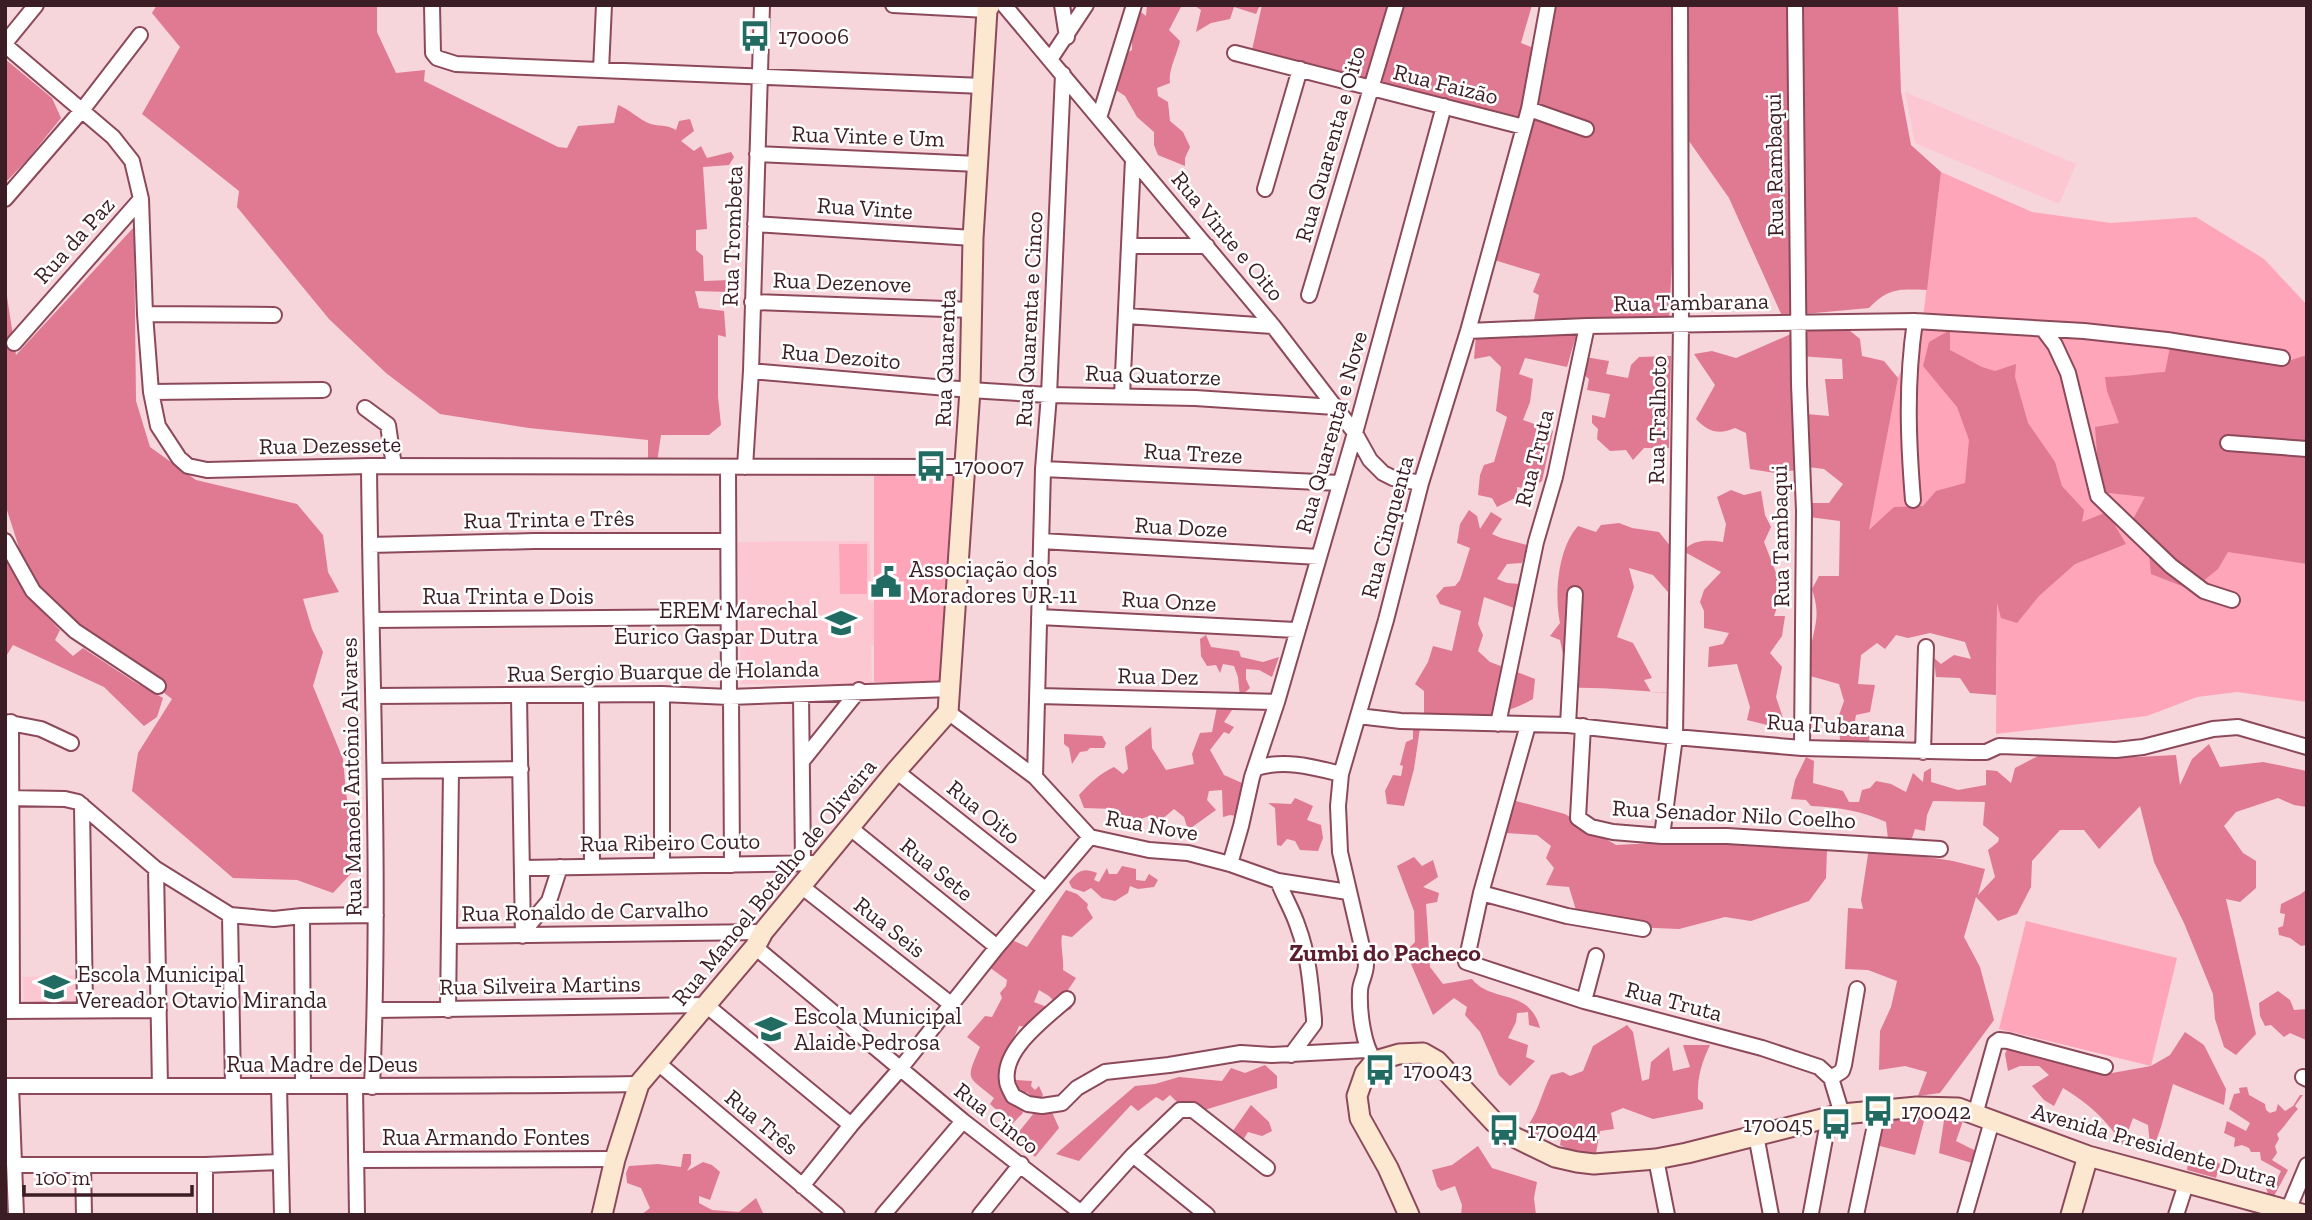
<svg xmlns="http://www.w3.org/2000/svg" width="2312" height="1220" font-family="'Zilla Slab',serif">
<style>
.built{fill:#fcc7d1}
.green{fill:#fea5b9}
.forest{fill:#e07992}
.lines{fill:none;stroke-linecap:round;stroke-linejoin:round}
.street-casing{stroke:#8c495a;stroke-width:18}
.secondary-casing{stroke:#8c495a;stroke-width:23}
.street{stroke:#fff;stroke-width:14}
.secondary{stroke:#fce7d1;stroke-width:19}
.labels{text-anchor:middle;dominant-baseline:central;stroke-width:5;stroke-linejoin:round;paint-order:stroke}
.poi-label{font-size:23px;fill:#3b1e25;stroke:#fff;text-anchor:start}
.street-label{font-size:23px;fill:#3b1e25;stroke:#fff}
.neighbourhood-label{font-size:24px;font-weight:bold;fill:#5b1d2f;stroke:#fff}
</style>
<rect width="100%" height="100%" fill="#f6d5db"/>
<path class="built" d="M1905,92L2076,164L2059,204L1915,143Z
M870,541L871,602L942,603L941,644L871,646L872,684H741L738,542Z
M84,975V1002L24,1003L23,977Z
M772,1012L786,1023L769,1047L755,1035Z"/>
<path class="green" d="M1941,172L2032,212L2111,223L2196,217L2264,259L2307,305V702L2237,692L2197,697L2147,716L1996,734L1997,598L1868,531L1898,378L1922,326Z
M874,466L956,473L947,682H874Z
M839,544H867V594H840Z
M2026,921L2177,958L2151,1066L1999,1029Z"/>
<path class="forest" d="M157,5H377V32L396,73L425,70L424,81L558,147L567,148L578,126L614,123L618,105C630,110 639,119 648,123C658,127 667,124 676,130L679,121L690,119L694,131L681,141L694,151L701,146L707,158L731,152L734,157L729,165L703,167L707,229L696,230V250L703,256L704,281L731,280V292L695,291L699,308L724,311L726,337L718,335V397L721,425L709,435H661L657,462L648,460V440L529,428L440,414L386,373L329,319L237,207L239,191L142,114L180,47L152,13Z
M1132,5L1146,16L1147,5H1182L1169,30L1180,41C1177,55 1168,70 1170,83L1157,88L1158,96L1168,102L1170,121L1183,132L1190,147L1185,158V166L1158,155L1154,145V132L1137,117L1125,96L1110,86L1118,58L1132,50V40L1119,24Z
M1194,5H1260L1256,14L1234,7L1230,19L1211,23L1196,32L1201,10Z
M1262,5H1389L1366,79L1252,50Z
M1402,5H1532L1521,43L1539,50L1521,117L1376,83Z
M1553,5H1677L1679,127L1669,319L1534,320L1539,295L1533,292L1540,274L1491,259Z
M1688,5H1898L1901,92L1911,145L1941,172L1927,290C1900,289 1889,287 1869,308L1782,316L1729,198L1689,141Z
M5,59L52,98L61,118L28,159L5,183Z
M134,227L136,401L150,447L196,480L297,504L323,535L328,572L339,592L303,599L312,629L323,652L313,686L343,759L346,793L358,866L333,893L297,880L233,878L132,791L138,753L172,699L33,591L5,504V284L16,355Z
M1807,329L1849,330L1860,339L1862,356L1884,361L1898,378L1869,530L1894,507L1923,506L1936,491L1965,483L1969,440L1957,407L1923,366L1929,342L1950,330V350L1982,367L1995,371L2016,364L2015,377L2028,423L2055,462L2062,486L2084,510L2082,522L2107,512L2126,544L2075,564L2039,596L2017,623L2001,618L1997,603L1996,695L1970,693L1960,678L1936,677L1934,658L1941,664L1954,655L1971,659L1965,642L1930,633L1908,638L1896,635L1885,649L1877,643L1861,655L1858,684L1875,685L1870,712L1856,715L1854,727L1870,728L1869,742L1840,740L1838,718L1844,701L1839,684L1810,676C1810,666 1809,656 1811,646C1816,622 1820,614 1812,589L1819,576H1839L1840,521L1809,517V503H1829L1843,484L1824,469L1808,467L1806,414L1829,416L1825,379H1843L1842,359L1799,356Z
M1577,332L1567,367L1525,358L1519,374L1533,379L1530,402L1523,420L1553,431L1542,481L1530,489L1517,487V497L1497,507L1492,498L1478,495L1480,475L1484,465L1494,462L1507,417L1496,411L1501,367L1490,356L1474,359L1476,336Z
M1791,334L1797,470L1775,473L1750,469L1746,433L1735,428C1719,435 1708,432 1696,419L1715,385L1694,354L1712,351L1736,358Z
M2170,347L2282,363L2307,355V564L2228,552L2218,569L2192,590L2151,574L2149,554L2127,530L2145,497L2100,492L2095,427L2119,423L2107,391L2105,377C2125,377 2144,373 2165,372Z
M1671,356L1669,448H1644L1633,460L1626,450L1610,451L1597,439L1598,429L1592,423V415L1605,418L1610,394L1587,390L1589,379L1582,373L1585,357L1609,361L1606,374L1628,378L1631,365L1639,357Z
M1731,490L1744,495L1761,491L1765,515L1771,527L1764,542L1783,591L1774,616H1785L1782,636L1770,653L1782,667L1776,697L1783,718L1771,726L1747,720L1750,707L1737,664L1708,667L1709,647L1723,644L1729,633L1704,628V611L1700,602L1704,590L1721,572L1683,551C1694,539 1707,540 1723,542L1726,524L1717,497Z
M1469,510L1477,516L1480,529L1491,512L1502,519L1492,534L1501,538L1527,545L1522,563L1507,564L1497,579L1507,583L1520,584L1514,608L1484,597L1478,624L1483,635L1478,651L1490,662L1535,679L1533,699C1494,721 1467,716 1424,715V691L1415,684L1428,662L1433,646L1452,651L1461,611L1440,604L1436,596L1444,587L1455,586L1460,580L1470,548L1457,543L1460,524Z
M1619,523L1632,528L1659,532L1671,547L1668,592L1653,575L1629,568L1634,587L1617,637L1633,643L1652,678L1644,680L1651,692L1670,693C1637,691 1603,687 1570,688L1560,640L1550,636L1560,623C1554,594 1558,548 1578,526L1596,532L1601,525Z
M5,557L27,596L60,630L55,640L73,656L83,648L133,681L163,698L157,717L144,726L104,687L13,645L5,658Z
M1206,635L1211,647L1239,651L1241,657L1263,662L1279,657L1272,677L1259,670L1246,669V679L1250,688L1240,697L1238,677L1234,666L1223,664L1220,673L1216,665L1207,666L1201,656L1200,639Z
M1217,707L1232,710L1224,722L1234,727L1229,734L1224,732L1210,750L1224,775L1242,783L1250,803L1242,817L1230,815L1223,817L1222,790L1209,791L1207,800L1216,810L1188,830L1184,817L1174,809L1161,820L1149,816L1133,822L1122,817L1114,809L1084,808L1079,795C1090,783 1099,774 1114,767L1123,774L1128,769L1125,747L1151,727L1152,748L1166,770L1194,764L1192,754L1200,733L1212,732Z
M1413,726L1420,728L1414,769L1404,806L1387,804L1385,791L1393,775L1401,776L1403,766L1400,765L1406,742L1413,739Z
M1064,734L1102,736L1106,743L1104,748H1090L1087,751L1080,752L1072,764L1069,748L1064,744Z
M2209,744L2220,767L2263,762L2307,771V807L2294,805L2278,798L2236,812L2224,826L2243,853L2256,861V888L2240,902L2226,899L2256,1034L2236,1055L2224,1047L2215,1019L2213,994L2184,923L2154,862L2140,806L2099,849L2084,830H2060L2032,861L2031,887L2017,914L1998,921L1976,897L1964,937L1980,967L1994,1020L1940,1093L1918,1096L1927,1072L1905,1066L1879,1070L1880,1031L1891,1007L1897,981L1868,970L1845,969L1848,908L1863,909L1861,900L1869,848L1953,861L1985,869L1978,895L1995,877L1988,850L1998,842L1999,838L1983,825L1985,802L1933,801L1927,815L1925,831L1915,829L1911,841L1888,839L1886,822C1862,811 1837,807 1811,806L1806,800L1791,799L1795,780L1806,757L1814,761L1813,783L1843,791L1849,802H1859L1862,790L1870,788L1876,781L1891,784L1906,792L1913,773L1923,782L1924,772L1931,768V782L1958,790L1986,785V770L1997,771L2011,783L2015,768L2040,755L2086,753L2138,757L2176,755L2180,785L2192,759Z
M1295,798L1313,806L1307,820L1321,825L1323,838L1318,851L1300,850L1295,841L1287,839L1281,846L1277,845L1275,808L1268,803L1291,804Z
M1516,801L1565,814L1616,845L1712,840L1827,849L1826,878L1809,901L1751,921L1725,917L1679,929L1609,926L1576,910L1569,887L1546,885L1554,868L1546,858L1551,846L1537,835L1505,833Z
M1414,857L1422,866L1433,860L1438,877L1423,887L1439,893L1437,902L1426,904L1430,967L1443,984L1472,979C1492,1004 1529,987 1540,1028L1529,1025L1528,1012L1517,1013L1516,1022L1508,1038L1528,1045L1526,1057L1535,1061L1510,1086L1499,1075L1480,1032L1465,1015L1467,1007L1454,998L1433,1015L1411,964L1410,947L1415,942L1414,911L1397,866Z
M1122,866L1136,869V880L1145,881L1149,874L1158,880L1154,887L1138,889L1130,886L1128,893L1115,901L1102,898L1091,888L1084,892L1072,888L1069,882C1078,871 1083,867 1097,873L1094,880L1099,882L1107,868L1109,874H1117Z
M2307,889V943L2306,945L2301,946L2290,938L2279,935L2278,928L2283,926L2285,914L2280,913L2281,904L2301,894Z
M1066,890L1077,894L1088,904L1087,908L1093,918L1072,937L1062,935C1060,946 1064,958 1063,970L1076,978L1066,993L1074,1001L1071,1009L1064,1012L1049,996L1039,990L1034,1002L1052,1009L1039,1036L1032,1027L1019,1026L1001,1067L1003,1079L1032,1081L1031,1086L1035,1090L1039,1086L1043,1095L1038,1102L1027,1092L1018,1102L1023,1113L1012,1124L990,1104L994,1098C967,1075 965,1082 980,1047L967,1037L985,1016L992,1017L1002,998L1000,993L1006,986L1007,980L989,967L1012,940L1027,947Z
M2278,991L2290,1000L2294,1010L2307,1009L2306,1040L2290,1033L2284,1037L2271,1025L2265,1026L2260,1016L2259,1003Z
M1627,1025L1633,1032L1642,1081L1649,1079L1651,1062L1669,1047L1673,1071L1690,1067L1683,1045H1710C1701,1064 1697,1078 1698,1099L1703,1103V1109L1653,1119L1623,1108L1611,1113L1614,1129L1600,1131L1596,1153L1574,1152L1560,1145L1562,1134L1557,1130L1546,1129L1530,1146L1526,1128C1539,1112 1541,1093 1551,1075L1563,1072L1570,1076L1583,1071L1593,1046Z
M2185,1032L2204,1045L2226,1089L2224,1105L2173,1084L2161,1127L2151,1155L2148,1125L2133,1118L2123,1145C2107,1120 2088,1103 2063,1088L2054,1106L2044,1100L2032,1086L2049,1075L2039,1066H2020L2008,1071L2005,1054L2010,1042L2112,1073L2151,1066L2170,1055Z
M1265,1065L1277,1076V1088L1201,1111L1177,1102L1170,1095L1163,1101L1156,1097L1138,1111L1131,1105L1079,1161L1056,1154L1135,1086L1155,1084L1179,1077L1222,1081L1231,1068L1245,1073Z
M2247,1087L2249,1095L2265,1104L2266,1110L2270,1113L2276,1111L2278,1104L2285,1111L2293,1106L2300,1095H2303L2295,1106L2298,1109C2290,1117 2284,1128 2277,1134L2279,1139L2275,1146L2277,1153L2272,1160L2288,1170L2274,1196L2268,1194L2266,1188L2274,1186L2281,1171L2261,1160L2260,1152H2251L2249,1148L2242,1145L2234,1147L2235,1138L2224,1133L2227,1121L2246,1131L2250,1123L2229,1109L2234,1094L2240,1093L2239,1088Z
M1251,1105L1269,1122L1272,1131L1262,1136L1248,1132L1240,1145L1230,1135Z
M1038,1108L1051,1110L1059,1128L1035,1157L1023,1143L1018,1133Z
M1945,1114L1963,1121L1956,1141L1978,1152L1972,1163L1939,1153Z
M1925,1117L1915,1155L1876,1145L1880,1119Z
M1478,1146L1492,1168L1537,1182L1534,1198L1536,1215H1461L1462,1205L1455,1186L1441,1191L1437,1186L1432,1170L1452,1165Z
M2193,1152L2201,1153L2220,1164L2216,1178L2187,1170L2188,1164L2198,1158L2191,1156Z
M683,1154H691V1164L687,1171L703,1162L712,1165L720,1172L710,1200L699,1196V1203L712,1210L739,1212L756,1198L764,1215H641L650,1208L641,1188L627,1183L626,1173L629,1166L658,1164L681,1167Z"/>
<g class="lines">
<defs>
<path id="street" d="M432,5L433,53L437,58L456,64L983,86
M893,5L987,10
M1004,5L1273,326L1355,433L1370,460L1383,473L1393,478L1421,483
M1062,5L1067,37
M1795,5L1799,384L1804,511L1802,748
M5,43L36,5
M5,45L113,137L132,161L141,199L145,314L151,392L158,426L179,458L188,466L207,470L369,466L964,467
M1235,53L1524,127
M1051,58L1086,5
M601,70L604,5
M1529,109L1586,129
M1099,118L1134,5
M757,154L978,164
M1265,189L1300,69
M5,199L83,109L140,35
M755,224L973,238
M1130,246H1207
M1309,295L1396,5
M752,302L972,310
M145,314L274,315
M1127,316L1273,326
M2043,329L2055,345L2068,373L2098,496L2171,566L2204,591L2232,600
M1468,331L1587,326L1915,321L2084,331L2167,340L2282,358
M14,343L141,199
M751,371L970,390L1049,395L1195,398L1335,407
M151,392L323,390
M1122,396L1133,159
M365,408L388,425L394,466
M2228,443L2307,449
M369,466C371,673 381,880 372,1087
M745,467L751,371L762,5
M728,468L729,697
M1043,469L1340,483
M1913,500C1908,439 1906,382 1915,321
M5,541L33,591L75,631L158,686
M1041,541L1319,557
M370,545L534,541H728
M1039,617L1296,630
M372,620L728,617
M801,695L803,863
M374,696L662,694L729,697L951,689
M519,696L523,936
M591,696L592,866
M1038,696L1277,702
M731,697L732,865
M948,712L1035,777L1090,837L1149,850L1188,853L1230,864L1278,881L1348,892
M1358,716L1401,721L1568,725L1675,737L1802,748L1972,752H1986L1999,746L2116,750L2143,747L2213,729L2238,727L2307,747
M5,722L41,729L71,743
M11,722L12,1011
M1498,724L1536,542L1555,477L1587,326
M1528,725L1481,893L1466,962L1584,1001L1762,1048L1819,1067L1831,1078L1842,1114
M1568,725L1575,594
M1583,726L1578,818L1591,827L1613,832L1662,836H1727L1940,849
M1923,752L1926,647
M803,760L859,690
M1256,768C1285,759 1313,767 1341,774
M376,771L521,769
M896,771L1045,889
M1035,777L1043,469L1049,395L1063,74
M5,798L65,799L78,802L156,869L230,915L274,919L302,916L376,915
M82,805L85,1009
M849,827L997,947
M1662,836L1675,737L1681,326L1680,5
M1230,864L1241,826L1252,777L1277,702L1355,433L1444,106
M662,865V694
M522,868L819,863
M156,869L160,1086
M1278,881C1284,897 1293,911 1298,927C1309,956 1311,989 1314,1019V1024L1291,1055
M801,886L952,1005
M1481,893L1567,916L1643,929
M230,915L233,1086
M302,916L303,1085
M523,932L549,901L560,867
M450,936L763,932
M755,947L963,1121L1084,1215
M1067,999C1046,1018 1002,1049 1007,1081C1007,1086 1011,1091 1013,1096L1028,1104L1042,1106L1062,1103L1077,1088L1105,1072L1169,1065L1241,1053L1272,1055L1366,1050
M1584,1001L1596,956
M375,1010L706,1005L851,1125
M448,1010L451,771
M5,1011L159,1010
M1375,1061C1363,1046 1359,1011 1360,991C1360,982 1366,975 1366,964L1340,852L1338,806L1341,774L1386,620L1421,483L1468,331L1529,109L1548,5
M658,1063L837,1215
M2303,1077L2307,1079
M1831,1078L1842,1071L1844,1065L1857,989
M5,1086C217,1086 428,1087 639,1084
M11,1086L16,1215
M279,1086L282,1215
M355,1087L357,1215
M1975,1115L1995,1043L1999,1040L2008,1041L2105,1067
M1756,1135L1771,1215
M1133,1155L1207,1215
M1656,1159L1667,1215
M356,1160L615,1159
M14,1165H205L280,1162
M83,1165L84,1215
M205,1165V1215
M802,1186L851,1125L900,1069L997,947L1090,837
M1811,1213L1829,1117
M883,1215L963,1121
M980,1215L1021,1164
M1079,1215L1133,1155L1180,1110H1193L1267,1168
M1856,1215L1878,1111
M1965,1215L1992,1121
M2176,1215L2186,1184
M2286,1215L2307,1165"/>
<path id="secondary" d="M602,1215L615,1159L639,1084L755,947L763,932L896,771L948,712L970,390L973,238L987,10L990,5
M1409,1215L1388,1168L1360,1118L1357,1096L1365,1073L1375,1061L1399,1054L1423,1053L1437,1061L1494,1122L1512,1136L1555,1157L1577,1162L1594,1164L1656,1159L1687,1153L1842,1114L1917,1107L1958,1108L2088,1156L2305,1215
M2071,1215L2088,1156"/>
</defs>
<use href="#street" class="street-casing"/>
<use href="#secondary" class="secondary-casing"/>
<use href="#street" class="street"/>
<use href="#secondary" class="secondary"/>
</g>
<defs>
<symbol id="bus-bare" viewBox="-9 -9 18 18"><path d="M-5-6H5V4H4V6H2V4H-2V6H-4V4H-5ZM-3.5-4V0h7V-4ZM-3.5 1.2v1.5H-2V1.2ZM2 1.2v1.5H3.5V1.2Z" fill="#226b63" stroke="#fff" stroke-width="2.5" paint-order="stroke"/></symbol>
<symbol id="civic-bare" viewBox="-9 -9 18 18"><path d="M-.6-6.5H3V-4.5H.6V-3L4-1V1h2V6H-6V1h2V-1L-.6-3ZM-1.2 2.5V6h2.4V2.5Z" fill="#226b63" stroke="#fff" stroke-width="2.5" paint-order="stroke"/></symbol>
<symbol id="school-bare" viewBox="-9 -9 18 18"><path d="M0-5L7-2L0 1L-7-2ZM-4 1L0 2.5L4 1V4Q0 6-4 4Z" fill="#226b63" stroke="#fff" stroke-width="2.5" paint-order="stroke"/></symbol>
</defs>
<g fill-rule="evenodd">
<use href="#bus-bare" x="733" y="14" width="44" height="44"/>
<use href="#bus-bare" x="909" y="444" width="44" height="44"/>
<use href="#civic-bare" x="864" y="560" width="44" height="44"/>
<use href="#school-bare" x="819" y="601" width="44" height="44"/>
<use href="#school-bare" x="32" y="965" width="44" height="44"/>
<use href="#school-bare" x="749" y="1007" width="44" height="44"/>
<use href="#bus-bare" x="1358" y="1048" width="44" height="44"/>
<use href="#bus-bare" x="1856" y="1089" width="44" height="44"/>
<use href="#bus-bare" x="1814" y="1102" width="44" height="44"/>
<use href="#bus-bare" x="1482" y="1108" width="44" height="44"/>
</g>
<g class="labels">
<g class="poi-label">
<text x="778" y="36">170006</text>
<text x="954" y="466">170007</text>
<text x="909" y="569">Associação dos<tspan x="909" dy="26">Moradores UR-11</tspan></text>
<text x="818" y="610" text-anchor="end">EREM Marechal<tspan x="818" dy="26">Eurico Gaspar Dutra</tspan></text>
<text x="77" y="974">Escola Municipal<tspan x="77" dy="26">Vereador Otavio Miranda</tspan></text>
<text x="794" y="1016">Escola Municipal<tspan x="794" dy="26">Alaide Pedrosa</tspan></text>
<text x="1403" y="1070">170043</text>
<text x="1901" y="1111">170042</text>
<text x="1813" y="1124" text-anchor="end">170045</text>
<text x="1527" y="1130">170044</text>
</g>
<g class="street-label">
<text transform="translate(1446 84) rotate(14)">Rua Faizão</text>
<text transform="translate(868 136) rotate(2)">Rua Vinte e Um</text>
<text transform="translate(1330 144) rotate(-74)">Rua Quarenta e Oito</text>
<text transform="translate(1774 165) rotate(-91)">Rua Rambaqui</text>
<text transform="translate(865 208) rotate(4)">Rua Vinte</text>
<text transform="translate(732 236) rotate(-88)">Rua Trombeta</text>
<text transform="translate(1228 236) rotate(50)">Rua Vinte e Oito</text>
<text transform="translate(74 240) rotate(-48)">Rua da Paz</text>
<text transform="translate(842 282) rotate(2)">Rua Dezenove</text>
<text transform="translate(1691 302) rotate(-1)">Rua Tambarana</text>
<text transform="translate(1029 319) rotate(-87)">Rua Quarenta e Cinco</text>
<text transform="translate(841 356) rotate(5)">Rua Dezoito</text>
<text transform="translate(945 358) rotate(-88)">Rua Quarenta</text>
<text transform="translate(1153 375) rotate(2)">Rua Quatorze</text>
<text transform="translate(1657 420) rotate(-89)">Rua Tralhoto</text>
<text transform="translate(1331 432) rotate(-74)">Rua Quarenta e Nove</text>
<text transform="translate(330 445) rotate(-1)">Rua Dezessete</text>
<text transform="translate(1193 453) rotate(3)">Rua Treze</text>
<text transform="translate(1534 458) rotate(-76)">Rua Truta</text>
<text transform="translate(549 519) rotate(-1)">Rua Trinta e Três</text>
<text transform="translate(1181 527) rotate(3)">Rua Doze</text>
<text transform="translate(1387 527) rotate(-75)">Rua Cinquenta</text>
<text transform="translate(1780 536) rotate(-91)">Rua Tambaqui</text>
<text x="508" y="596">Rua Trinta e Dois</text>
<text transform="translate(1169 601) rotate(3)">Rua Onze</text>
<text transform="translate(663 671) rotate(-1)">Rua Sergio Buarque de Holanda</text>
<text transform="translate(1158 676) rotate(1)">Rua Dez</text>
<text transform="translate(1836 725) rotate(3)">Rua Tubarana</text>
<text transform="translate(351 777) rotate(-91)">Rua Manoel Antônio Alvares</text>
<text transform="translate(984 812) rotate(39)">Rua Oito</text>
<text transform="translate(1734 814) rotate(3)">Rua Senador Nilo Coelho</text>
<text transform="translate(1152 825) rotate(10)">Rua Nove</text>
<text transform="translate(670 842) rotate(-1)">Rua Ribeiro Couto</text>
<text transform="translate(937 869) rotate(39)">Rua Sete</text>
<text transform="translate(774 882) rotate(-51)">Rua Manoel Botelho de Oliveira</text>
<text transform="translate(585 911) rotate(-1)">Rua Ronaldo de Carvalho</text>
<text transform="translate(890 927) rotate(38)">Rua Seis</text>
<text transform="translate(540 985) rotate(-1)">Rua Silveira Martins</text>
<text transform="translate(1674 1001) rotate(15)">Rua Truta</text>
<text x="322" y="1064">Rua Madre de Deus</text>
<text transform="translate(997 1118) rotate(38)">Rua Cinco</text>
<text transform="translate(762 1122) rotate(40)">Rua Três</text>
<text x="486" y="1137">Rua Armando Fontes</text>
<text transform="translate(2155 1145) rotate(16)">Avenida Presidente Dutra</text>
</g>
<g class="neighbourhood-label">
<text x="1385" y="952">Zumbi do Pacheco</text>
</g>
</g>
<rect width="2312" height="1220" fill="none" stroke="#3b1e25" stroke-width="14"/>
<path d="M24 1185v10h168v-10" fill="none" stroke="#3b1e25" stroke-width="3.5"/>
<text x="35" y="1185" font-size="21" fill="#3b1e25" stroke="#ffffff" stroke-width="5" paint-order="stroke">100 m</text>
</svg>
